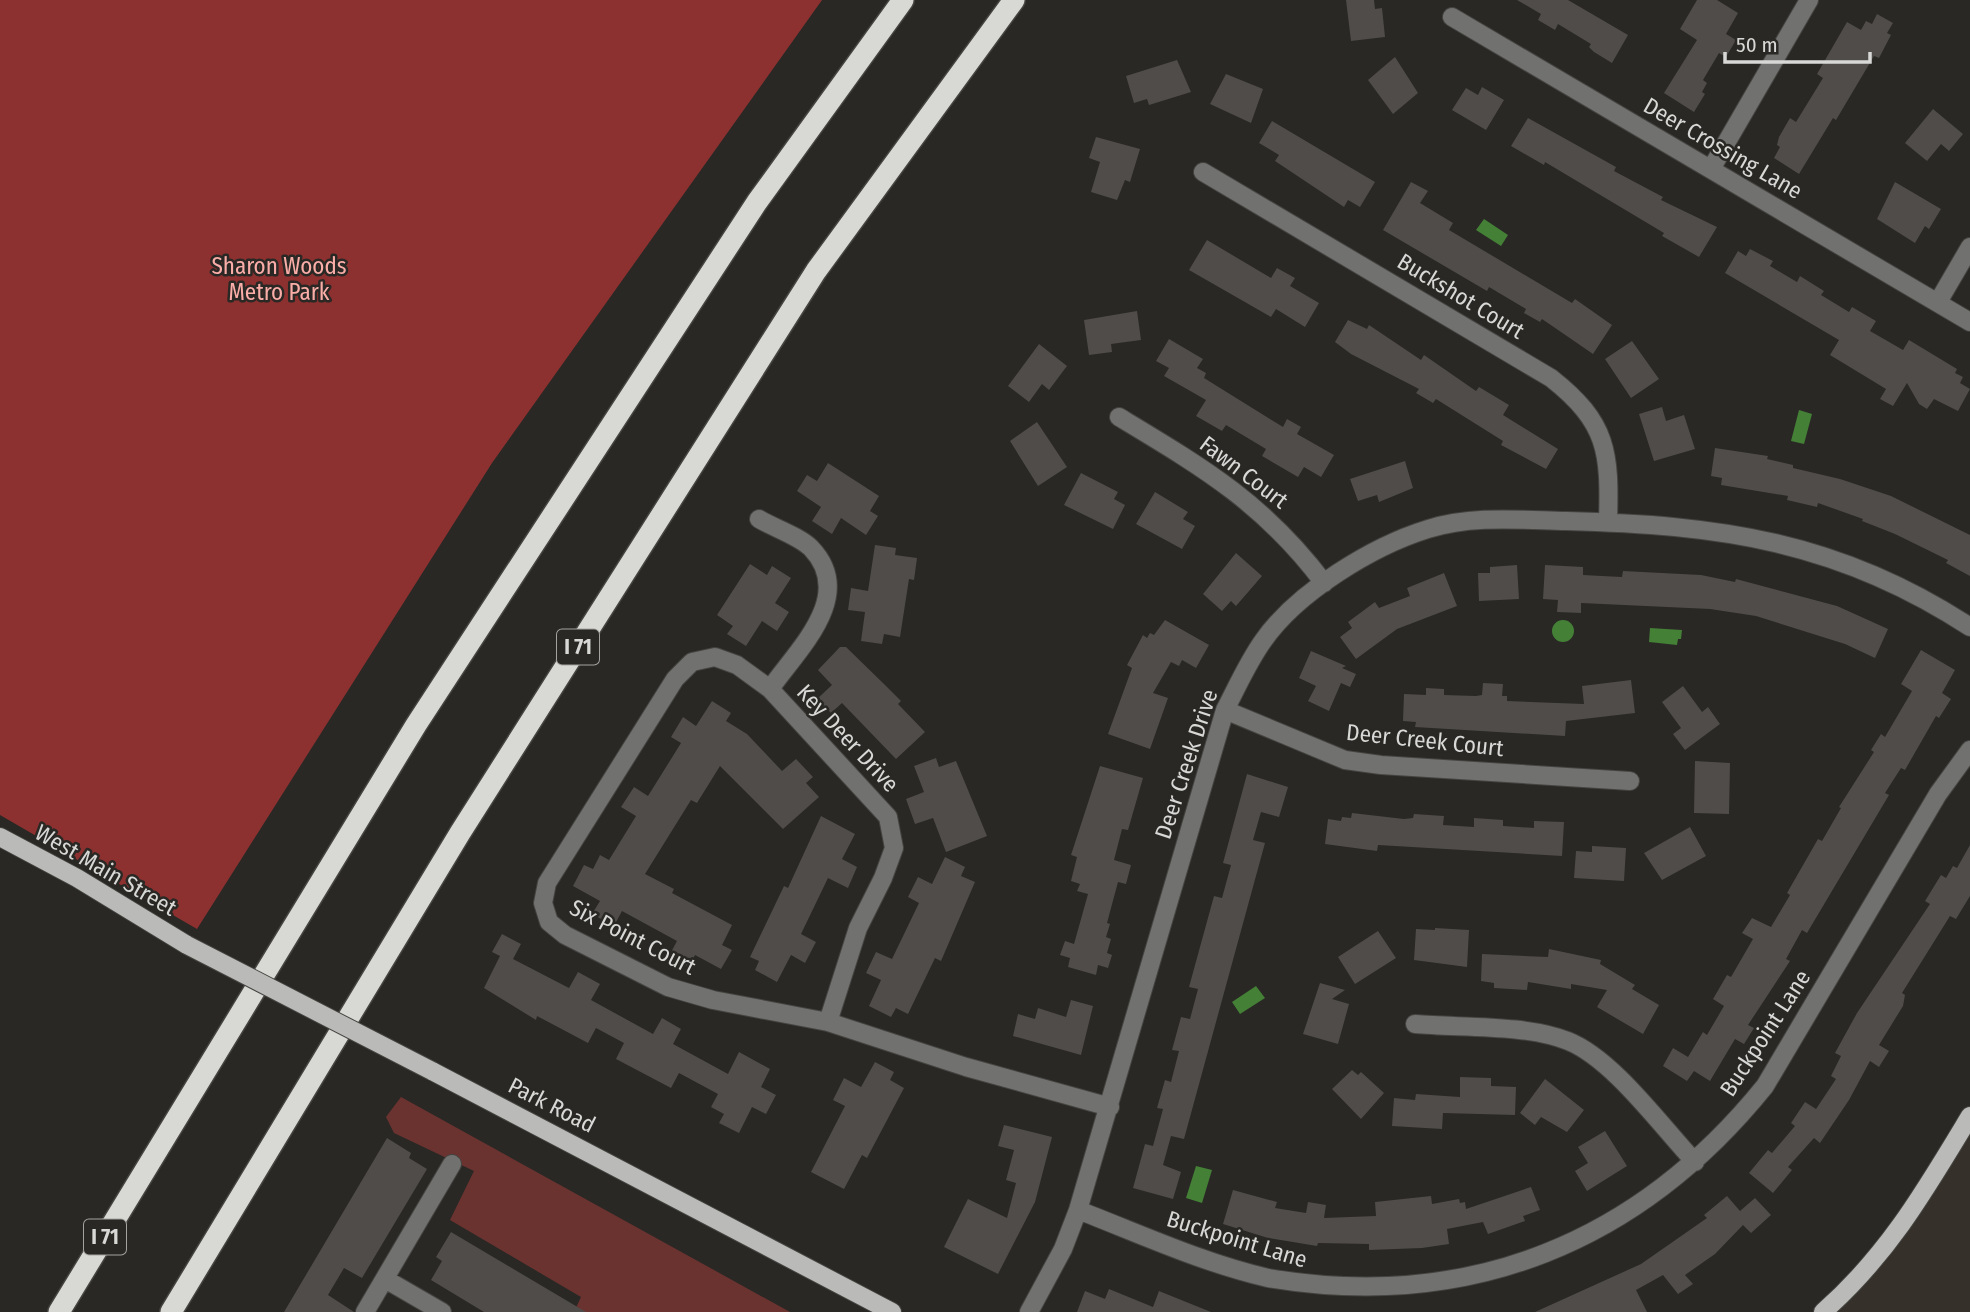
<svg xmlns="http://www.w3.org/2000/svg" width="1970" height="1312" font-family="'Fira Sans Condensed',sans-serif">
<style>
.built{fill:#35312a}
.green{fill:#6b3330}
.forest{fill:#8c3130}
.water{fill:#448036}
.building{fill:#4f4c4a}
.lines{fill:none;stroke-linecap:round;stroke-linejoin:round}
.minor-casing{stroke:#454441;stroke-width:20}
.major-casing{stroke:#454441;stroke-width:20}
.highway-casing{stroke:#454441;stroke-width:24}
.minor{stroke:#717170;stroke-width:18}
.major{stroke:#babbb8;stroke-width:18}
.highway{stroke:#d8d8d5;stroke-width:21}
.major-bridge-casing{stroke:#454441;stroke-width:20;stroke-linecap:butt}
.major-bridge{stroke:#babbb8;stroke-width:18}
.labels{text-anchor:middle;dominant-baseline:central;stroke-width:5;stroke-linejoin:round;paint-order:stroke}
.shield{fill:#292825;stroke:#a4a3a1;stroke-width:2}
.shield-label{font-size:21px;font-weight:bold;fill:#d8d8d6}
.street-label{font-size:23px;fill:#d8d8d6;stroke:#292825}
.park-label{font-size:23px;fill:#fbada8;stroke:#292825}
</style>
<rect width="100%" height="100%" fill="#292825"/>
<path class="built" d="M1970,1116V1312H1823L1850,1287Z"/>
<path class="green" d="M401,1097L790,1312H574L581,1297L450,1220L474,1171L394,1133L386,1117Z"/>
<path class="forest" d="M0,0H822L492,463L197,929L0,815Z"/>
<path class="water" d="M1484,219L1508,235L1501,246L1476,230Z
M1799,410L1812,414L1804,444L1791,441Z
M1552 631a11 11 0 1 1 22 0a11 11 0 1 1-22 0Z
M1650,628L1682,630L1681,639H1678L1677,645L1649,642Z
M1256,986L1265,998L1240,1014L1232,1002Z
M1196,1166L1212,1170L1202,1203L1186,1198Z"/>
<path class="building" d="M1346,0H1374L1375,9L1382,8L1385,37L1351,41Z
M1517,0H1568L1628,35L1612,63L1594,52L1589,47L1591,44L1558,24L1555,30L1538,20L1541,14Z
M1697,0H1717L1738,13L1726,34L1736,40L1726,57L1719,53L1703,80L1707,83L1702,92L1705,94L1694,112L1664,93L1697,40L1680,29Z
M1877,14L1893,23L1887,33L1891,35L1879,58L1874,56L1836,120L1833,118L1799,174L1774,158L1780,147L1777,145L1779,137L1790,118L1796,122L1823,78L1817,74L1847,22L1861,30L1866,21L1872,24Z
M1395,57L1418,93L1393,114L1368,80Z
M1177,60L1191,92L1149,105L1147,99L1134,103L1126,76Z
M1226,74L1263,89L1251,123L1210,104Z
M1482,87L1504,100L1486,130L1452,110L1466,88L1478,95Z
M1933,109L1963,134L1949,151L1941,144L1927,161L1905,143Z
M1528,118L1616,167L1614,171L1663,197L1661,200L1717,227L1699,257L1662,236L1664,233L1545,162L1544,165L1511,146Z
M1272,121L1375,182L1360,207L1348,200L1344,207L1275,161L1279,155L1259,143Z
M1096,137L1140,149L1130,182L1125,180L1117,200L1091,192L1100,162L1089,158Z
M1411,182L1428,191L1420,203L1453,223L1449,230L1572,303L1575,299L1612,325L1593,354L1542,319L1540,322L1524,313L1526,309L1489,287L1487,291L1383,230Z
M1895,182L1941,209L1929,229L1925,226L1915,243L1877,219Z
M1207,240L1271,278L1277,268L1295,278L1290,286L1319,303L1305,327L1276,309L1271,317L1189,270Z
M1750,249L1773,261L1770,266L1797,282L1800,276L1824,291L1821,295L1849,312L1852,307L1876,321L1870,331L1903,350L1909,340L1957,369L1955,373L1963,377L1960,383L1970,389L1958,411L1934,399L1927,409L1919,404L1907,383L1893,406L1880,399L1886,389L1830,355L1839,340L1725,273L1738,251L1746,256Z
M1137,311L1141,340L1111,344L1112,352L1089,355L1084,320Z
M1348,320L1367,329L1369,325L1421,360L1424,355L1476,391L1479,387L1509,405L1503,415L1558,449L1546,469L1501,445L1503,441L1436,399L1433,403L1416,393L1419,389L1351,354L1335,342Z
M1169,339L1203,359L1197,368L1206,373L1204,378L1283,427L1287,419L1301,427L1297,434L1334,455L1321,477L1304,467L1298,477L1262,456L1266,449L1226,425L1222,431L1196,416L1206,400L1164,376L1169,368L1156,361Z
M1632,341L1659,379L1631,398L1605,359Z
M1039,344L1067,366L1049,390L1042,384L1029,402L1008,386Z
M1662,407L1666,421L1684,415L1695,449L1654,461L1639,414Z
M1037,422L1067,467L1038,486L1010,441Z
M1715,448L1768,456L1767,459L1793,465V468L1840,479L1891,496L1970,535V576L1946,563L1948,560L1895,534L1862,521L1863,519L1818,503L1817,507L1787,500L1788,496L1721,485L1722,478L1711,476Z
M1405,461L1413,488L1379,502L1377,495L1358,501L1350,479Z
M828,463L879,496L870,511L878,516L866,535L841,518L832,534L812,521L821,507L797,491L807,475L817,481Z
M1081,473L1118,492L1114,499L1125,505L1113,529L1064,505Z
M1155,492L1188,512L1183,519L1195,526L1182,549L1136,524Z
M875,545L896,548L895,555L917,558L914,580L909,579L900,637L884,634L882,644L861,641L865,612L848,610L851,588L868,591Z
M1236,553L1262,576L1236,606L1231,601L1222,611L1203,594Z
M750,564L767,575L772,566L791,578L775,603L789,612L777,631L762,621L746,646L727,634L733,626L717,615Z
M1517,565L1519,599L1479,601L1478,573H1490V567Z
M1545,565L1583,567V575L1622,577L1623,571L1701,575L1735,582L1736,579L1837,606L1888,629L1875,658L1845,644L1756,616L1710,609L1581,603V613L1557,612L1558,600L1543,599Z
M1444,573L1457,606L1397,629L1356,659L1340,637L1352,628L1348,622L1375,602L1379,608L1410,596L1407,588Z
M1165,620L1209,645L1196,668L1182,660L1179,666L1171,662L1153,693L1168,698L1150,749L1108,734L1132,668L1127,665L1143,635L1147,638L1150,633L1154,635Z
M840,647H846L885,685L901,701L898,704L925,732L896,759L842,703L831,713L817,699L832,685L818,670Z
M1921,650L1955,670L1942,693L1951,699L1939,718L1936,716L1905,770L1901,768L1885,793L1889,795L1807,933L1802,930L1786,959L1790,961L1748,1025L1754,1028L1744,1044L1735,1039L1710,1081L1694,1071L1687,1081L1663,1066L1673,1048L1688,1057L1703,1032L1707,1035L1724,1006L1713,999L1727,975L1731,977L1753,939L1742,933L1752,918L1771,927L1790,895L1787,893L1818,839L1822,841L1841,808L1839,807L1874,752L1871,750L1881,734L1885,737L1912,691L1901,684Z
M1311,651L1346,666L1342,668L1356,674L1350,687L1341,683L1329,711L1308,701L1316,686L1299,678Z
M1631,680L1635,713L1566,721L1565,736L1415,727L1416,722L1403,721L1404,694L1426,695V688L1444,689V695L1476,696L1482,695L1483,683L1503,684L1502,696H1507V701L1584,704L1582,686Z
M1683,686L1702,712L1708,707L1720,724L1685,750L1673,734L1681,728L1662,702Z
M712,701L731,713L726,721L747,734L782,771L796,759L813,777L806,783L819,797L783,829L720,766L697,803L691,800L645,874L674,889L672,893L732,925L722,945L732,950L721,969L695,955L689,967L669,956L677,941L622,911L614,926L592,914L600,901L573,886L584,865L593,869L600,855L609,860L636,816L621,807L634,787L648,796L681,743L671,737L683,717L696,726Z
M936,758L939,767L956,761L987,836L946,852L933,818L915,824L906,799L924,792L914,766Z
M1695,761L1730,763L1729,814L1694,813Z
M1100,766L1143,778L1128,830L1122,829L1114,860L1131,865L1126,884L1118,882L1107,923L1110,924L1106,937L1111,939L1107,953L1112,955L1108,968L1098,965L1096,975L1068,967L1070,958L1060,955L1065,941L1074,944L1088,894L1077,891L1080,884L1071,881L1077,857L1071,855Z
M1247,774L1288,787L1279,817L1261,812L1253,840L1265,843L1184,1139L1171,1136L1163,1165L1181,1172L1173,1199L1133,1188L1145,1144L1153,1146L1163,1109L1157,1108L1165,1080L1171,1082L1179,1051L1172,1050L1181,1017L1190,1019L1198,989L1189,987L1214,896L1222,898L1231,865L1223,863Z
M1352,813L1404,819L1413,818L1414,814L1444,816L1443,825L1474,827V818L1503,820V826L1534,828V821L1564,822L1562,856L1378,845L1377,851L1325,844L1328,819L1341,821L1342,817L1351,818Z
M821,816L855,834L842,859L857,867L848,888L828,878L801,934L816,942L805,963L791,955L777,982L755,970L759,961L750,957L784,886L788,888Z
M1690,827L1706,856L1662,880L1644,853Z
M1970,845V896L1956,919L1950,916L1902,993L1905,995L1903,1006L1879,1045L1889,1051L1879,1067L1870,1061L1849,1100L1820,1143L1814,1138L1788,1167L1792,1170L1773,1193L1749,1173L1768,1150L1772,1153L1795,1126L1791,1123L1805,1102L1816,1109L1836,1079L1831,1076L1841,1056L1835,1053L1857,1013L1930,904L1925,901L1941,875L1946,878L1953,866L1957,868Z
M1592,846L1626,848L1624,881L1574,878L1576,851L1592,852Z
M945,857L965,867L961,876L975,882L941,961L935,958L908,1014L896,1008L891,1017L869,1006L881,980L866,973L876,952L892,959L919,903L908,897L918,877L932,884Z
M1435,928L1469,930L1467,967L1414,960L1416,929L1435,930Z
M1378,931L1396,958L1355,984L1338,957Z
M502,934L521,944L513,959L569,988L578,972L600,984L591,1000L653,1034L662,1018L681,1029L673,1044L728,1074L739,1052L770,1069L761,1087L776,1095L766,1114L752,1107L739,1133L719,1123L724,1114L711,1107L718,1094L679,1073L671,1088L616,1059L624,1043L596,1028L588,1043L537,1016L536,1020L484,988L500,956L492,952Z
M1549,949L1601,960L1600,964L1635,985L1632,989L1659,1005L1643,1034L1597,1007L1607,990L1571,984V989L1528,982L1527,990L1494,988V983L1481,981L1482,954L1548,957Z
M1320,983L1345,990L1332,999L1349,1004L1338,1044L1303,1034Z
M1071,1000L1093,1006L1081,1055L1013,1036L1018,1014L1035,1019L1038,1008L1066,1017Z
M875,1062L894,1072L890,1080L904,1088L867,1158L862,1155L844,1189L811,1172L845,1106L833,1100L844,1078L861,1087Z
M1352,1070L1358,1075L1361,1072L1384,1093L1361,1119L1332,1089Z
M1460,1077L1491,1078V1086L1516,1087L1515,1115L1443,1113L1442,1129L1392,1126L1394,1098L1415,1100L1416,1094L1460,1097Z
M1545,1079L1584,1110L1567,1132L1541,1117L1535,1125L1520,1113Z
M1004,1125L1052,1137L1035,1202L998,1274L944,1247L968,1199L1007,1218L1016,1183L1006,1180L1014,1150L998,1146Z
M1605,1131L1627,1166L1587,1191L1575,1171L1588,1163L1578,1147Z
M387,1138L411,1153L409,1158L427,1169L362,1278L344,1268L328,1295L354,1312H284Z
M1531,1187L1540,1210L1523,1216L1525,1221L1488,1234L1483,1222L1447,1229L1449,1244L1422,1248L1369,1250V1244L1318,1243L1317,1246L1268,1238L1223,1224L1233,1190L1277,1202L1275,1208L1306,1213L1308,1202L1326,1205L1324,1218L1376,1216L1375,1202L1431,1196L1432,1204L1459,1199L1460,1203L1465,1202L1466,1209Z
M1727,1196L1740,1211L1755,1198L1771,1215L1751,1233L1743,1225L1715,1254L1685,1275L1693,1284L1678,1294L1663,1275L1636,1290L1647,1312H1535L1641,1264L1707,1218L1704,1215Z
M451,1232L586,1312H484L431,1280L442,1261L436,1257Z
M1109,1289L1153,1307L1159,1291L1211,1312H1077L1085,1291L1105,1299Z"/>
<g class="lines">
<defs>
<path id="minor" d="M1452,17L1970,322
M1711,169L1809,0
M1203,172L1551,378C1608,423 1610,452 1608,522
M1938,302L1970,247
M1119,417C1202,467 1264,503 1324,583
M759,519C774,528 799,536 811,548C857,596 797,650 770,689
M1225,710L1345,760L1381,765L1630,781
M828,1022L858,928L883,878L894,848L888,817L770,689L737,665L715,657L692,662L675,679L547,883L543,903L549,922L565,935L668,987L713,1000L828,1022L966,1067L1110,1107
M1415,1024C1461,1028 1525,1024 1568,1041C1613,1059 1661,1126 1695,1162
M1078,1210C1140,1234 1203,1263 1268,1278C1470,1312 1639,1242 1765,1086L1938,794L1970,750
M385,1279L442,1312
M365,1312L452,1164
M1029,1312L1063,1249L1078,1210L1225,710C1237,687 1248,662 1263,641C1297,592 1373,546 1428,529C1472,515 1520,520 1566,521C1719,525 1839,541 1970,627"/>
<path id="major" d="M0,837L77,878L187,945
M432,1071L892,1312
M1823,1312C1888,1255 1926,1189 1970,1116"/>
<path id="highway" d="M59,1312L416,725L757,202L903,0
M171,1312L460,833L816,271L1014,0"/>
</defs>
<use href="#minor" class="minor-casing"/>
<use href="#major" class="major-casing"/>
<use href="#highway" class="highway-casing"/>
<use href="#minor" class="minor"/>
<use href="#major" class="major"/>
<use href="#highway" class="highway"/>
<defs>
<path id="major-bridge" d="M187,945L432,1071"/>
</defs>
<use href="#major-bridge" class="major-bridge-casing"/>
<use href="#major-bridge" class="major-bridge"/>
</g>
<g class="labels">
<g class="shield">
<rect x="557" y="629.5" width="42" height="35" rx="5"/>
<rect x="84" y="1219.5" width="42" height="35" rx="5"/>
</g>
<g class="shield-label">
<text x="578" y="647">I 71</text>
<text x="105" y="1237">I 71</text>
</g>
<g class="street-label">
<text transform="translate(1723 148) rotate(30)">Deer Crossing Lane</text>
<text transform="translate(1461 296) rotate(31)">Buckshot Court</text>
<text transform="translate(1244 472) rotate(37)">Fawn Court</text>
<text transform="translate(848 738) rotate(47)">Key Deer Drive</text>
<text transform="translate(1425 740) rotate(6)">Deer Creek Court</text>
<text transform="translate(1186 764) rotate(-72)">Deer Creek Drive</text>
<text transform="translate(106 870) rotate(30)">West Main Street</text>
<text transform="translate(633 937) rotate(27)">Six Point Court</text>
<text transform="translate(1765 1033) rotate(-57)">Buckpoint Lane</text>
<text transform="translate(552 1105) rotate(27)">Park Road</text>
<text transform="translate(1237 1239) rotate(17)">Buckpoint Lane</text>
</g>
<g class="park-label">
<text x="279" y="266">Sharon Woods<tspan x="279" dy="26">Metro Park</tspan></text>
</g>
</g>
<path d="M1725 52v10h145v-10" fill="none" stroke="#d8d8d6" stroke-width="3.5"/>
<text x="1736" y="52" font-size="21" fill="#d8d8d6" stroke="#292825" stroke-width="5" paint-order="stroke">50 m</text>
</svg>
